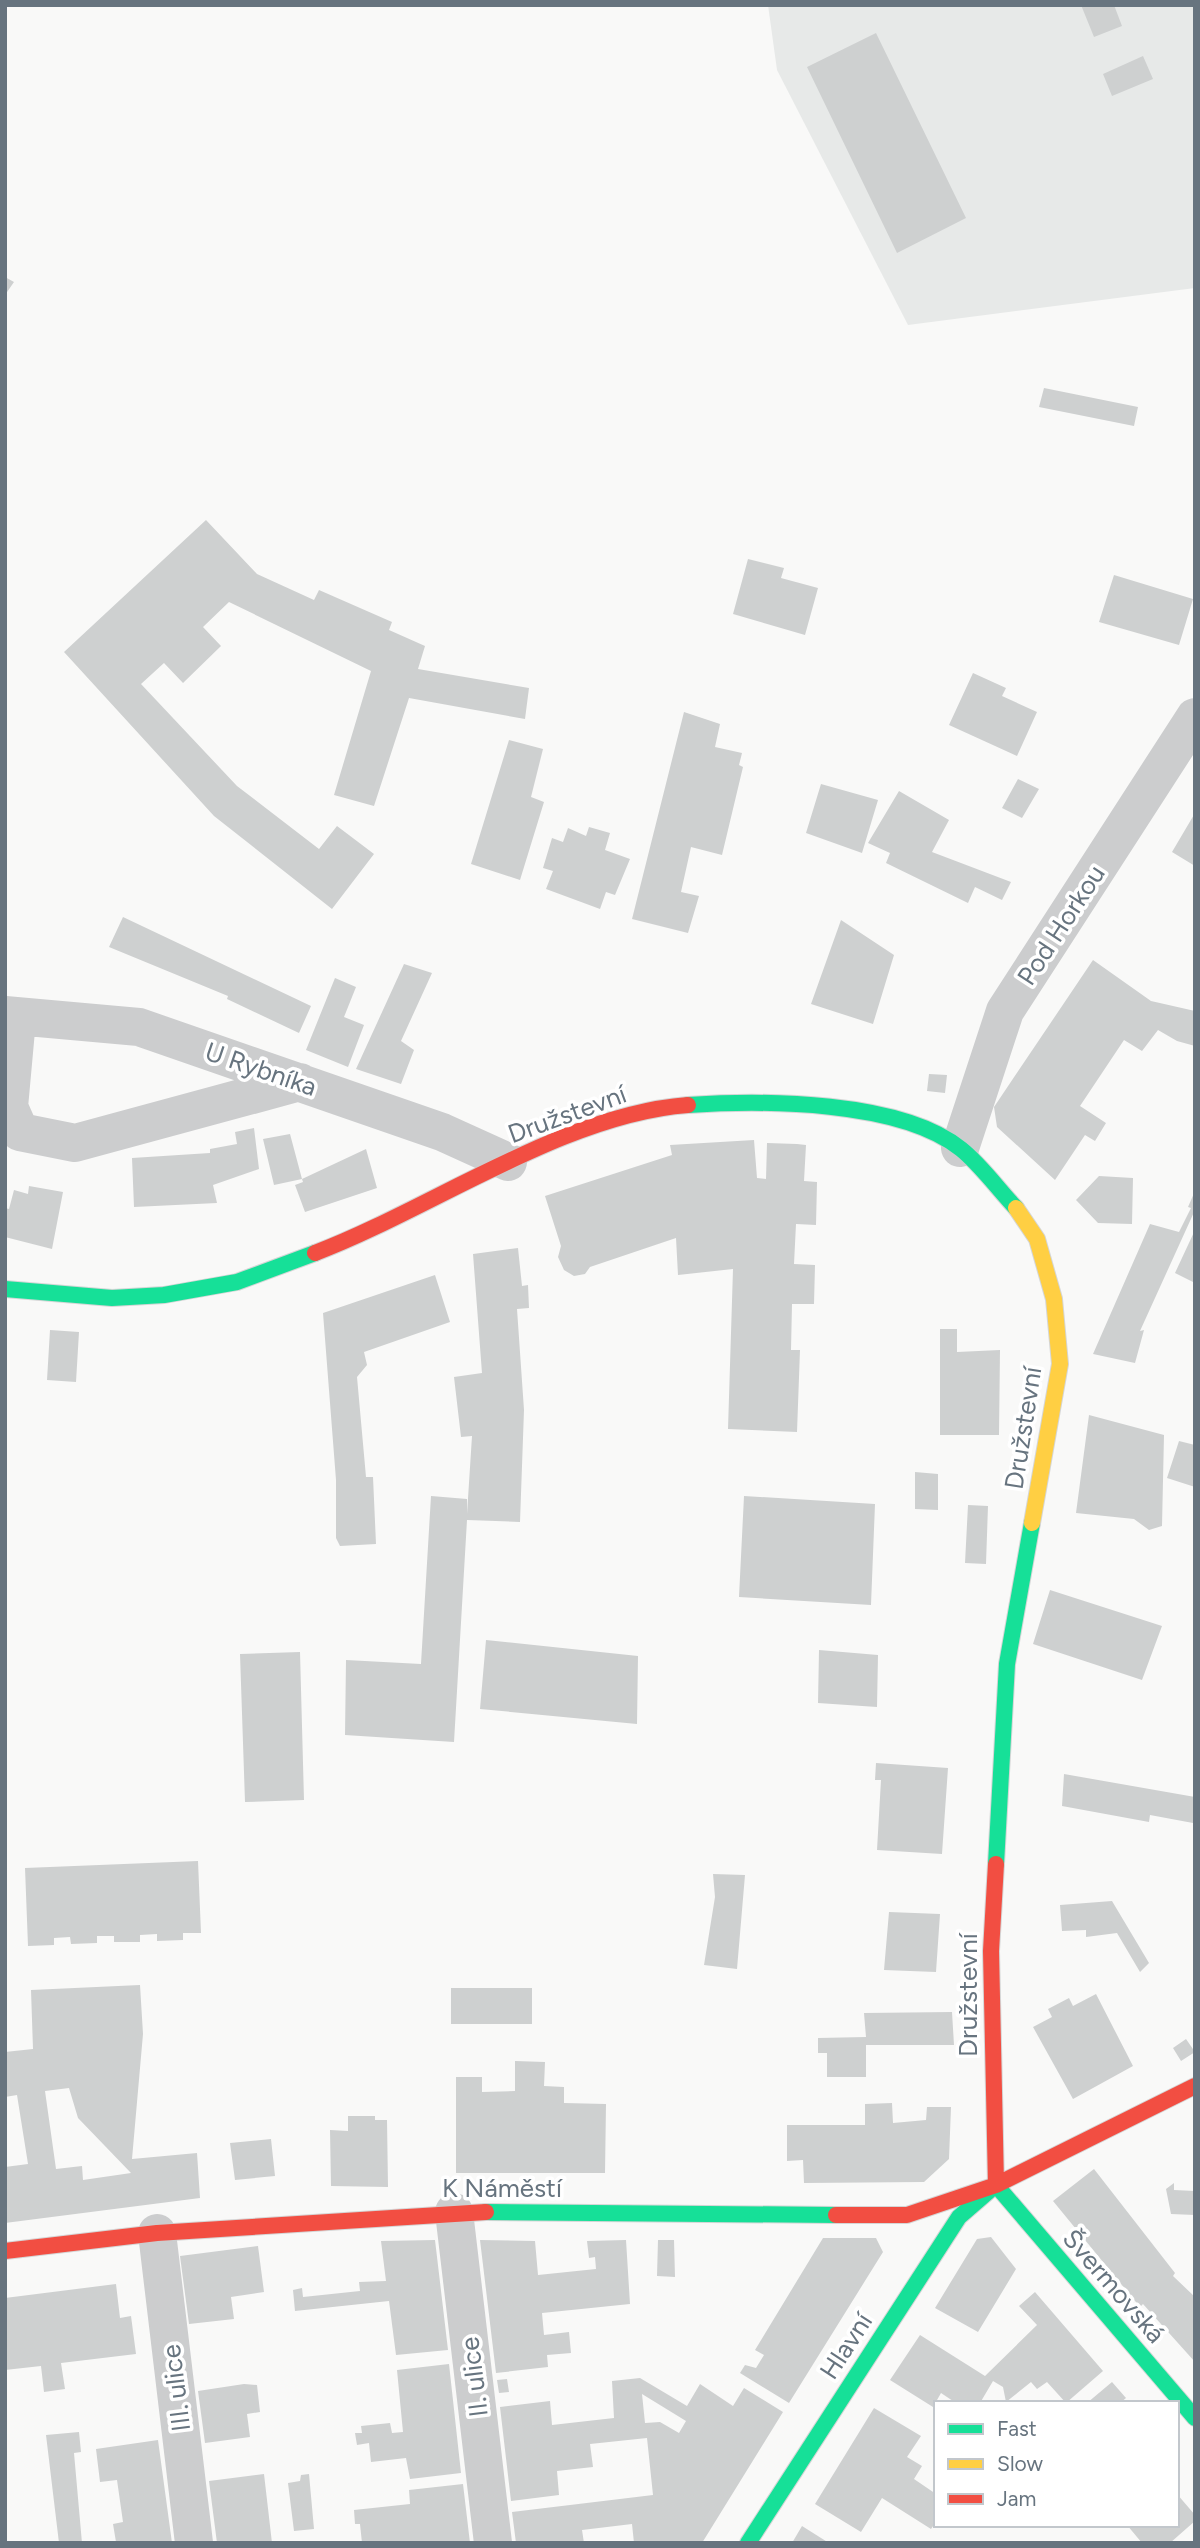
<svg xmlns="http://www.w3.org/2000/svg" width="1200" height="2548" font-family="Figtree,sans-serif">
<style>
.built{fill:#e7e9e8}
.building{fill:#ced0d0;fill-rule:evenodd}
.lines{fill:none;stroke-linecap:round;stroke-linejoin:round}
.fast-casing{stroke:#d5d6d6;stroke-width:18}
.slow-casing{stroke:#d5d6d6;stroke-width:18}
.jam-casing{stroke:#d5d6d6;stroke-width:18}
.street{stroke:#cccdce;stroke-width:38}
.fast{stroke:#16e098;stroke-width:16}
.slow{stroke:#ffcf43;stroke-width:16}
.jam{stroke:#f24e42;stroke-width:16}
.labels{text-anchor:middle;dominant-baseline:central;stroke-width:7;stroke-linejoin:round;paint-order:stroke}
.street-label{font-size:26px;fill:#67747f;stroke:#fff}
</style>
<rect width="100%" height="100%" fill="#f9f9f8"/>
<path class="built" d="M768,5H1195V288L908,325L777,70Z"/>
<path class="building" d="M1081,5H1114L1122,26L1094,37Z
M876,33L966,218L897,253L807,67Z
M1143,56L1153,79L1112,96L1103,74Z
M5,277L14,282L5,295Z
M1044,388L1138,407L1134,426L1039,407Z
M206,520L257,574L314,600L319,590L392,622L389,630L425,646L418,669L529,688L525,719L409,698L374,806L334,795L371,671L229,602L203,627L221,646L183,683L164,663L141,684L237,786L319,849L337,826L374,854L332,909L214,816L64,652Z
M748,559L784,568L781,578L818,588L805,635L733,614Z
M1114,575L1193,599L1179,645L1099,622Z
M973,673L1006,688L1002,696L1037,712L1017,756L949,725Z
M684,712L720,724L715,747L742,753L739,765L743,767L722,855L691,847L681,892L699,896L688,933L632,919Z
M509,740L543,749L531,797L544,802L520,880L471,864Z
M1018,779L1039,789L1022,818L1002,808Z
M821,784L878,800L862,853L806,833Z
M899,791L949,820L932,852L1011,882L1002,900L975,887L968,903L886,863L890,853L868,843Z
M1195,813V866L1172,852Z
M589,827L610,833L605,850L630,859L615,895L606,892L600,909L546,889L553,871L543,868L552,838L563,842L568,828L586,836Z
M123,917L311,1006L299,1033L227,999L228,996L109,947Z
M841,920L894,955L873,1024L811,1004Z
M1093,960L1151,1001L1195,1011V1046L1177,1041L1158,1030L1142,1051L1124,1040L1080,1106L1106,1123L1095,1141L1085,1135L1055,1180L997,1127L994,1107Z
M404,964L432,973L401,1041L414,1050L401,1084L356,1069Z
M335,978L356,987L344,1017L364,1025L348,1067L306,1050Z
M929,1074L947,1075L945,1093L927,1091Z
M254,1128L259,1169L213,1185L217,1203L134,1207L132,1158L210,1153V1149L237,1144L235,1132Z
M290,1134L302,1179L274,1185L263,1139Z
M754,1140L757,1178L766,1179L767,1143L797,1144L806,1145L804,1181L817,1182L816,1225L796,1224L794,1264L815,1265L814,1304H792L791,1350H800L797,1432L728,1429L733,1269L678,1275L676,1238L590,1267L585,1274L574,1276L564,1270L558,1257L561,1246L545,1196L672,1155L670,1145Z
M366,1149L377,1188L305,1212L295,1185L303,1182L302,1179Z
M1099,1176L1133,1178L1132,1224L1098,1223L1076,1200Z
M29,1186L63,1192L52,1249L5,1237V1208L9,1209L14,1190L28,1194Z
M1195,1191V1210L1140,1331L1144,1330L1135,1363L1093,1354L1150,1224L1179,1232L1191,1208L1188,1207Z
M1195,1230V1283L1175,1273Z
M518,1248L522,1286L528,1285L529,1308L517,1309L524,1410L520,1522L467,1520L454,1742L345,1735L346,1660L421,1664L431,1496L467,1499V1514L472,1436L461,1437L454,1377L482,1373L473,1254Z
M435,1275L450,1322L364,1352L367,1365L357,1377L366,1477H373L376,1544L340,1546L336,1538V1480L323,1313Z
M940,1329H957V1352L1000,1350L999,1435H940Z
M50,1330L79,1332L76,1382L47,1380Z
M1089,1415L1164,1435L1162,1526L1149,1530L1134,1519L1076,1513Z
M1179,1441L1195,1445V1487L1167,1478Z
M915,1472L938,1474V1510L915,1509Z
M744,1496L875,1504L871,1605L739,1597Z
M968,1505L988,1506L986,1564L965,1563Z
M1050,1590L1162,1626L1142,1680L1033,1644Z
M486,1640L638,1656L637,1724L480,1709Z
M819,1650L878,1655L877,1707L818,1703Z
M300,1652L304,1800L245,1802L240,1654Z
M876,1763L948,1768L942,1854L877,1850L881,1780H875Z
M1064,1774L1195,1797L1193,1823L1150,1815L1149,1822L1062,1806Z
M198,1861L201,1933H183V1940L157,1941V1934L140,1935V1942H114V1936H97V1943L71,1944L70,1937L54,1938V1945L28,1946L25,1868Z
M713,1874L745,1875L737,1969L704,1965L715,1897Z
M1112,1901L1149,1963L1140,1972L1117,1933L1086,1937V1930L1062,1931L1060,1905Z
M889,1912L940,1914L936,1972L884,1970Z
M140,1985L143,2034L132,2159L197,2153L200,2198L5,2223V2167L28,2164L17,2095L5,2097V2052L33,2049L31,1990ZM69,2088L78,2118L131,2173L83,2180L82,2166L56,2169L45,2091Z
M451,1988H532V2024H451Z
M1096,1994L1133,2066L1073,2099L1033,2027L1052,2017L1048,2009L1069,1998L1073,2006Z
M952,2012L954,2045H866V2077H827V2053H818V2038L866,2037L864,2013Z
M1186,2039L1195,2052L1181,2061L1173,2048Z
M515,2061L545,2062L544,2086L564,2087V2103L606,2104L605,2173H456V2077H482V2092L515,2091Z
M892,2103L893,2123L926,2120L927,2107H951L949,2159L924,2182L804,2183L803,2160L787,2161V2125H865V2104Z
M348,2116H375V2120H387L388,2187L331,2186L330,2130L348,2131Z
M271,2139L275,2176L235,2180L230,2143Z
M1094,2169L1175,2273L1173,2276L1195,2297V2362L1143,2304L1140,2307L1053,2201Z
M1174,2183V2190L1195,2191V2215L1171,2214L1166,2189Z
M991,2237L1016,2269L978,2332L935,2308L977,2239Z
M823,2238H876L883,2252L789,2403L740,2373L745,2365L756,2368L764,2355L755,2350Z
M435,2240L448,2350L396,2355L389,2301L295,2311L293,2290L302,2288L303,2297L360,2291L359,2282L386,2281L381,2241Z
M480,2240L535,2241L538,2275L596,2269L595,2257L589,2258L587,2241L626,2240L630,2304L542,2313L544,2335L569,2332L571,2353L547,2355L548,2367L496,2373Z
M658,2240H674L675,2277L657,2276Z
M258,2246L264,2292L231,2297L234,2319L189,2324L180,2256Z
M116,2284L120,2318L131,2316L136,2354L61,2363L65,2389L44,2392L41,2366L5,2370V2298Z
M1035,2292L1103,2371L1066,2403L1047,2382L1037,2389L1031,2382L1006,2402L1003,2387L993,2381L980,2403H956L941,2393L933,2407L890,2380L920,2335L985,2376L1037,2325L1019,2306Z
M449,2364L461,2473L410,2479L406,2458L371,2462L369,2443L357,2445L355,2433H362L361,2426L390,2423L392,2433L403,2432L397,2370Z
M640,2378L687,2406L700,2384L733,2406L744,2388L783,2412L702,2543H634L632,2524L582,2530L584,2543H516L512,2512L653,2495L647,2438L590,2444L593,2467L557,2471L559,2495L511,2501L500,2407L550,2401L552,2425L614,2418L612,2381ZM642,2394L686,2421L679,2433L660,2422L645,2423Z
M507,2379L509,2392L499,2393L497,2380Z
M1112,2382L1126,2398L1120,2403H1087Z
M244,2384L257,2385L260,2412L247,2414L250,2437L205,2443L198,2391Z
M874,2408L921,2436L907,2457L922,2466L914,2479L936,2494V2522L931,2529L882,2498L861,2532L815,2504Z
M79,2432L81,2452L74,2453L82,2543H59L46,2435Z
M158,2440L172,2543L116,2542L113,2524L123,2522L117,2480L100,2482L96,2449Z
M264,2474L272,2543H217L209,2481Z
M309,2474L314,2529L294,2531L288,2483L300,2481L301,2475Z
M463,2484L470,2543H362L360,2524H355L354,2510L410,2504L409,2490Z
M1177,2494L1195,2515V2521L1170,2543H1142L1127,2525H1177Z
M802,2526L829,2543H792Z"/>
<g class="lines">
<defs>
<path id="fast" d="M688,1105C763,1100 900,1100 961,1149C981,1165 998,1189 1016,1208
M5,1289L112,1298L164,1295L237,1282L315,1253
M996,1864L1007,1664L1032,1523
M996,2185L1195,2418
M486,2212L836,2215
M748,2543L959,2217L989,2191"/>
<path id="slow" d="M1016,1208L1037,1239L1054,1299L1060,1364L1032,1523"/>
<path id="jam" d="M315,1253C431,1209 564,1114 688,1105
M996,1864L991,1951L996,2185
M836,2215H907L996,2185L1195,2086
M5,2251L157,2233L486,2212"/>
</defs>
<use href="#fast" class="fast-casing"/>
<use href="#slow" class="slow-casing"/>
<use href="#jam" class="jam-casing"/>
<path class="street" d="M5,1015L139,1027L442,1132L508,1162
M17,1019L9,1107L20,1132L75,1143L300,1082
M960,1148L1005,1011L1195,717
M454,2212L493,2543
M157,2233L194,2543"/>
<use href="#fast" class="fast"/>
<use href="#slow" class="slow"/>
<use href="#jam" class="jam"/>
</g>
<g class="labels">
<g class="street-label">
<text transform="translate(1061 925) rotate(-57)">Pod Horkou</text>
<text transform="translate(261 1069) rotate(19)">U Rybníka</text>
<text transform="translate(567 1114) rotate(-20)">Družstevní</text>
<text transform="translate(1023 1428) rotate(-81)">Družstevní</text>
<text transform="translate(968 1995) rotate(-90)">Družstevní</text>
<text x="502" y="2188">K Náměstí</text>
<text transform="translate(1114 2286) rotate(49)">Švermovská</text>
<text transform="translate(846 2346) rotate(-57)">Hlavní</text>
<text transform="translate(474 2377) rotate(-97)">II. ulice</text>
<text transform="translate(176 2388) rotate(-97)">III. ulice</text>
</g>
</g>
<rect width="1200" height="2548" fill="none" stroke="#67747f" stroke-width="14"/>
<rect x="934" y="2401" width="245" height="126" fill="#ffffff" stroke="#c2c7cc" stroke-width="2"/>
<rect x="948" y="2424" width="35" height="10" fill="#16e098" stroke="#c2c7cc" stroke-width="2"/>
<text x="997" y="2436" font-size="21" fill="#67747f">Fast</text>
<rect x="948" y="2459" width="35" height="10" fill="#ffcf43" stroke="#c2c7cc" stroke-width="2"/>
<text x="997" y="2471" font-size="21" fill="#67747f">Slow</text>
<rect x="948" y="2494" width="35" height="10" fill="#f24e42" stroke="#c2c7cc" stroke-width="2"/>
<text x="997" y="2506" font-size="21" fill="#67747f">Jam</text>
</svg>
